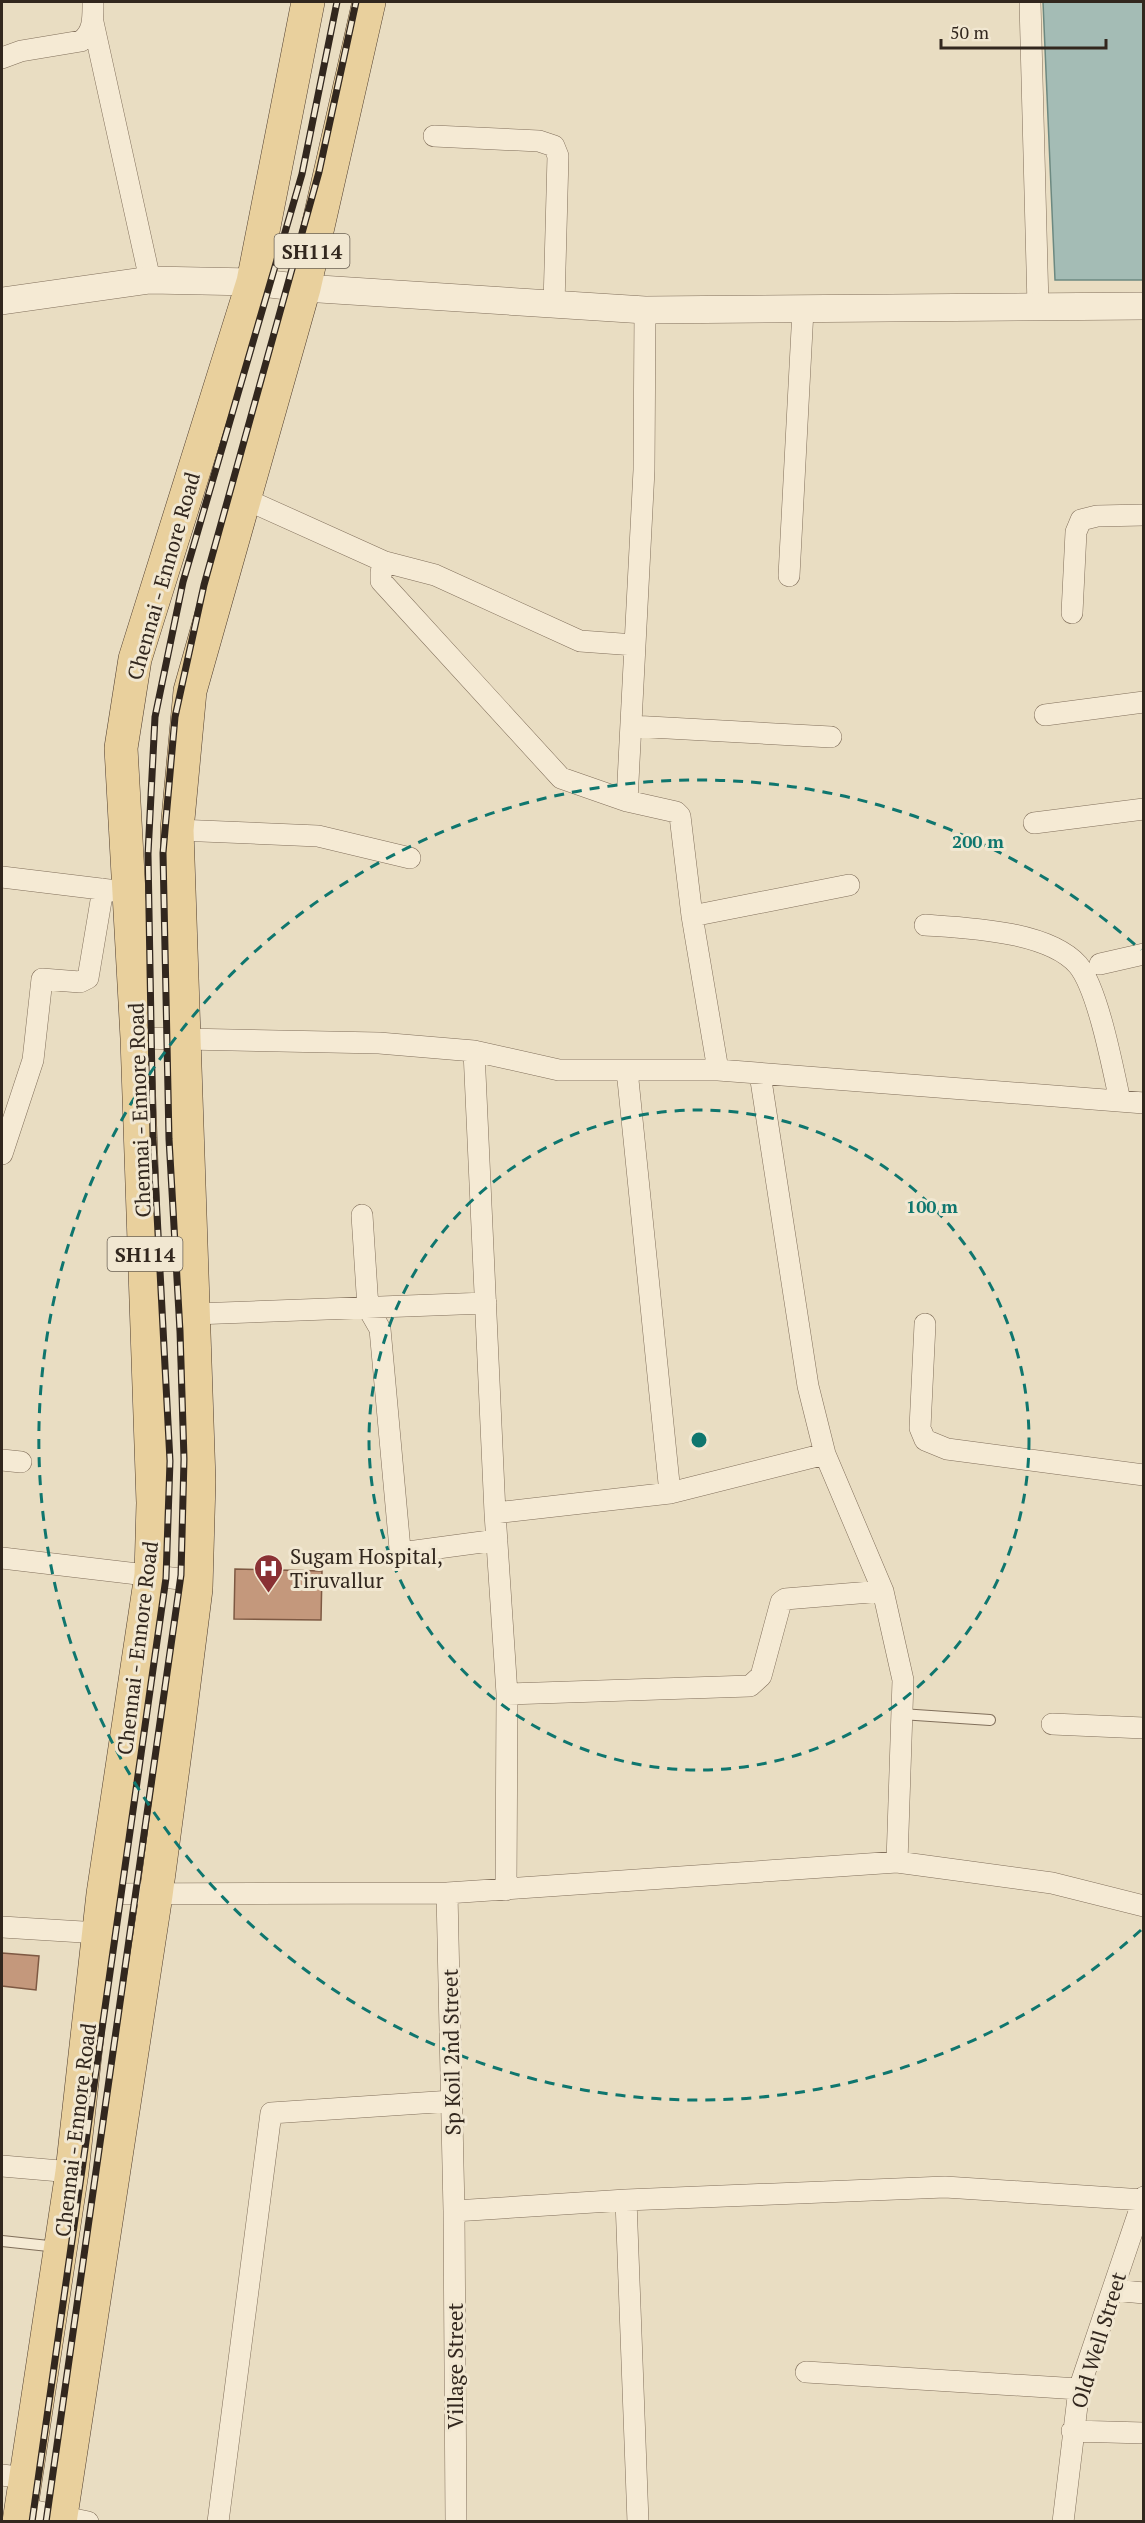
<svg xmlns="http://www.w3.org/2000/svg" width="1145" height="2523" font-family="'PT Serif',serif">
<style>
.water{fill:#a4bcb5;stroke:#6c8981;stroke-width:1.5}
.building{fill:#c4987c;stroke:#7e5943;stroke-width:1.5}
.lines{fill:none;stroke-linecap:round;stroke-linejoin:round}
.service-casing{stroke:#816f5b;stroke-width:12}
.minor-casing{stroke:#816f5b;stroke-width:22}
.tertiary-casing{stroke:#816f5b;stroke-width:28}
.primary-casing{stroke:#4f3d2f;stroke-width:34}
.service{stroke:#f5ead4;stroke-width:10}
.minor{stroke:#f5ead4;stroke-width:21}
.tertiary{stroke:#f5ead4;stroke-width:27}
.primary{stroke:#e9d09d;stroke-width:33}
.rail-casing{stroke:#32271e;stroke-width:7}
.rail{stroke:#f1e7d1;stroke-width:4.5;stroke-dasharray:14;stroke-linecap:butt}
.ring{fill:none;stroke:#0f766e;stroke-width:3;stroke-dasharray:10 8}
.labels{text-anchor:middle;dominant-baseline:central;stroke-width:6;stroke-linejoin:round;paint-order:stroke}
.shield{fill:#f1e7d1;stroke:#6b6154;stroke-width:1.5}
.shield-label{font-size:20px;font-weight:bold;fill:#32271e}
.street-label{font-size:21px;fill:#32271e;stroke:#f1e7d1}
.poi-label{font-size:21px;fill:#32271e;stroke:#f1e7d1;text-anchor:start}
.centre{fill:#0f766e;stroke:#f1e7d1;stroke-width:3}
.ring-label{font-size:18px;text-anchor:middle;font-weight:bold;fill:#0f766e;stroke:#f1e7d1;stroke-width:6;stroke-linejoin:round;paint-order:stroke}
</style>
<rect width="100%" height="100%" fill="#e9ddc2"/>
<path class="water" d="M1043,2H1143V280H1055Z"/>
<path class="building" d="M235,1569L322,1571L321,1620L234,1619Z
M2,1953L39,1956L36,1990L2,1986Z"/>
<g class="lines">
<defs>
<path id="service" d="M901,1714L990,1720
M2,2241L58,2247"/>
<path id="minor" d="M1030,2L1038,306
M93,22L150,280
M2,58L21,51L81,41C94,32 93,17 93,2
M434,136L539,141L554,146L558,156L554,305
M243,498L385,562L381,572V581L561,778L627,801L676,812L680,816L692,916L718,1070
M385,562L435,575L580,641L635,645
M789,576L803,310
M1072,613L1076,532L1081,520L1097,516L1144,515
M1045,715L1144,702
M631,726L831,737
M627,801L644,470L645,310
M1034,823L1144,809
M177,830L318,836L410,858
M2,877L117,891
M692,916L849,885
M925,925C968,928 1048,931 1078,965C1098,989 1113,1069 1120,1101
M1100,964L1144,954
M137,1038L379,1043L474,1051L559,1070H718L1144,1103
M474,1051L495,1513L507,1694L506,1890
M627,1070L670,1493
M760,1074L808,1386L825,1454L883,1591L903,1680L897,1862
M2,1154L33,1060L42,979L80,982L88,978L103,889
M362,1215L368,1308L380,1329L400,1549L408,1552L497,1540
M194,1314L486,1303
M925,1324L920,1428L925,1440L947,1449L1144,1475
M2,1460L21,1462
M495,1513L670,1493L825,1454
M2,1558L197,1581
M507,1694L750,1686L761,1676L781,1602L785,1599L883,1591
M1052,1724L1144,1728
M447,1893L454,2211L456,2522
M103,1894L447,1893L897,1862L1052,1883L1144,1906
M2,1927L99,1933
M2,2166L72,2172
M626,2200L638,2522
M454,2211L626,2200L945,2187L1144,2200
M1113,2290L1144,2293
M806,2372L1079,2389
M1072,2431L1144,2433
M2,2475L25,2478
M21,2508L88,2522
M218,2522L271,2113L452,2101
M1063,2522L1079,2389L1144,2197"/>
<path id="tertiary" d="M2,301L150,280L253,282L304,288L645,310L1144,306"/>
<path id="primary" d="M19,2522L72,2172L103,1894L151,1575L153,1503L137,1038L121,748L135,659L253,282L308,2
M60,2522L156,1895L179,1723L196,1589L199,1481L177,830L190,691L304,288L369,2"/>
</defs>
<use href="#service" class="service-casing"/>
<use href="#minor" class="minor-casing"/>
<use href="#tertiary" class="tertiary-casing"/>
<use href="#primary" class="primary-casing"/>
<use href="#service" class="service"/>
<use href="#minor" class="minor"/>
<use href="#tertiary" class="tertiary"/>
<use href="#primary" class="primary"/>
<defs>
<path id="rail" d="M32,2522L166,1578L170,1461L153,1138L148,854L155,717L183,582L302,174L337,2
M46,2522L181,1575L184,1459L180,1331L169,1139L163,853L175,717L204,585L319,172L356,2"/>
</defs>
<use href="#rail" class="rail-casing"/>
<use href="#rail" class="rail"/>
</g>
<g class="ring">
<circle cx="699" cy="1440" r="330"/>
<path d="M1141 1930A660 660 0 1 1 1141 950"/>
</g>
<defs>
<symbol id="hospital-pin" viewBox="-11 -11 22 30"><path d="M0 17L-7.5 6A9.5 9.5 0 1 1 7.5 6Z" fill="#8a3134" stroke="#f1e7d1"/><path d="M-5-5h3v3.5h4V-5h3V5h-3V1.5h-4V5h-3Z" fill="#fff"/></symbol>
</defs>
<g fill-rule="evenodd">
<use href="#hospital-pin" x="252" y="1552" width="33" height="45"/>
</g>
<g class="labels">
<g class="shield">
<rect x="274.5" y="234" width="75" height="34" rx="4.5"/>
<rect x="107.5" y="1237" width="75" height="34" rx="4.5"/>
</g>
<g class="shield-label">
<text x="312" y="251">SH114</text>
<text x="145" y="1254">SH114</text>
</g>
<g class="street-label">
<text transform="translate(163 576) rotate(-74)">Chennai - Ennore Road</text>
<text transform="translate(139 1110) rotate(-92)">Chennai - Ennore Road</text>
<text transform="translate(137 1648) rotate(-83)">Chennai - Ennore Road</text>
<text transform="translate(451 2052) rotate(-91)">Sp Koil 2nd Street</text>
<text transform="translate(75 2130) rotate(-83)">Chennai - Ennore Road</text>
<text transform="translate(1098 2340) rotate(-73)">Old Well Street</text>
<text transform="translate(455 2366) rotate(-90)">Village Street</text>
</g>
<g class="poi-label">
<text x="290" y="1556">Sugam Hospital,<tspan x="290" dy="24">Tiruvallur</tspan></text>
</g>
</g>
<circle cx="699" cy="1440" r="9" class="centre"/>
<g class="ring-label">
<text x="978" y="848">200 m</text>
<text x="932" y="1213">100 m</text>
</g>
<rect width="1145" height="2523" fill="none" stroke="#32271e" stroke-width="6"/>
<path d="M941 39v9h165v-9" fill="none" stroke="#32271e" stroke-width="3"/>
<text x="950" y="39" font-size="18" fill="#32271e" stroke="#f1e7d1" stroke-width="4.5" paint-order="stroke">50 m</text>
</svg>
